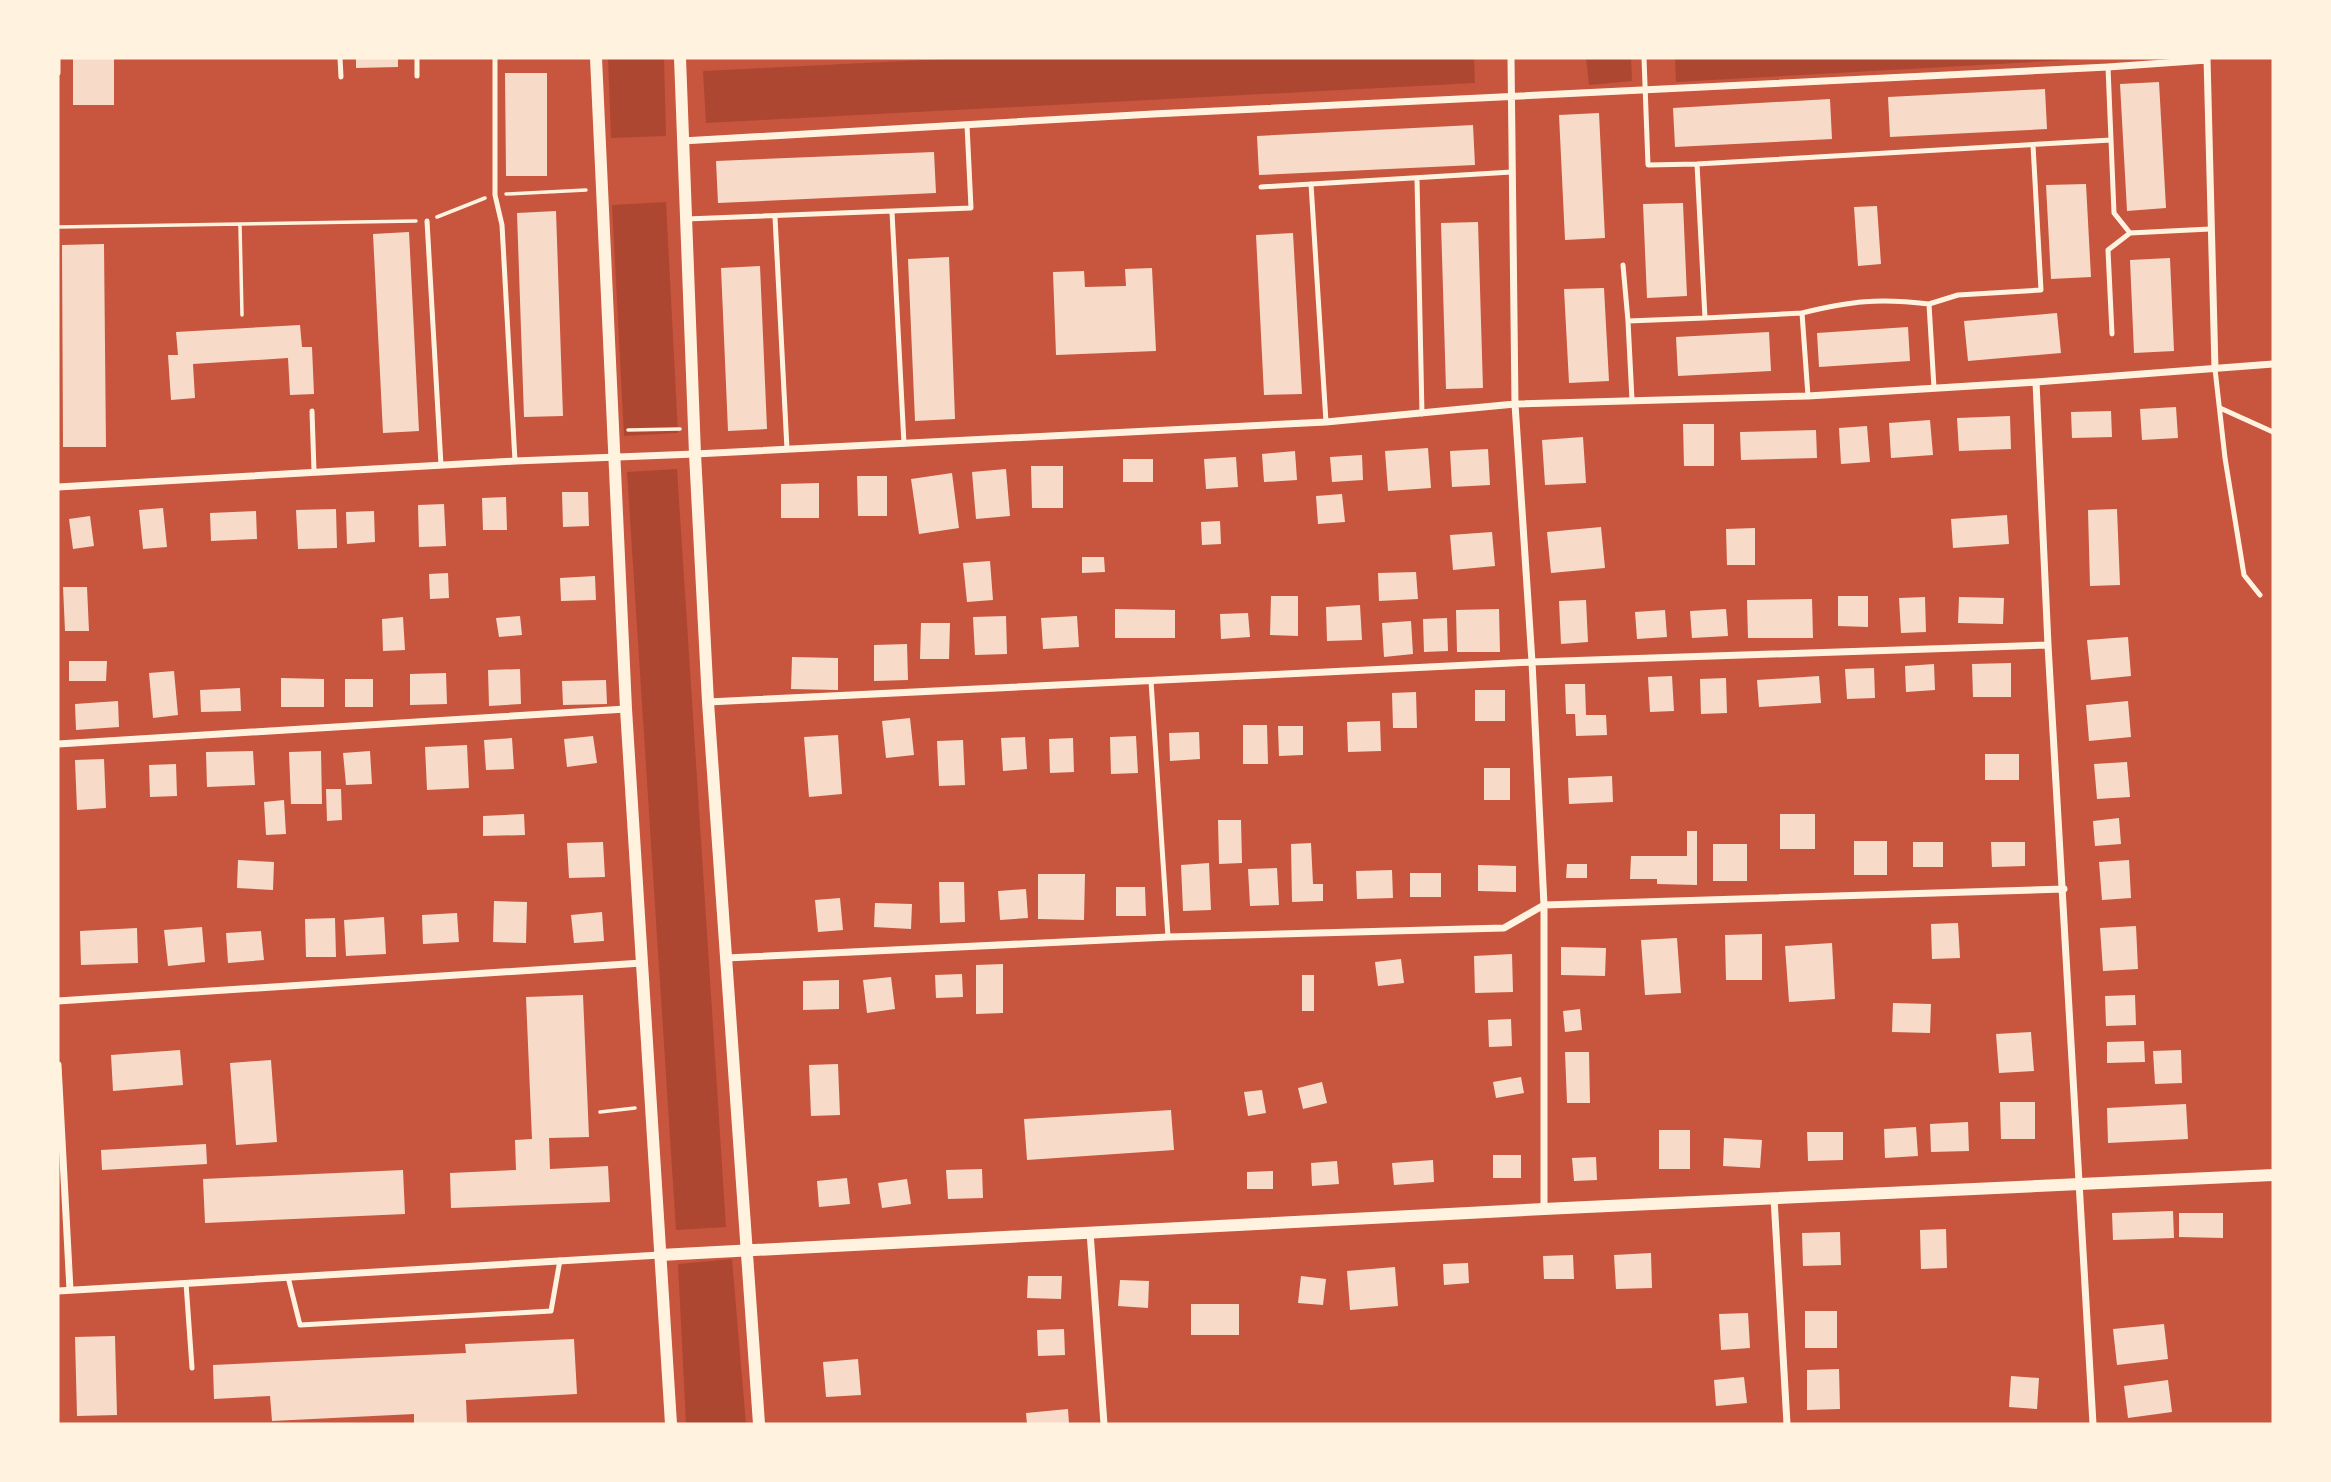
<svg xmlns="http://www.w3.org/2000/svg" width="2331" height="1482" font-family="Raleway,sans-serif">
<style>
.green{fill:#ae4732}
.building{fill:#f7dbc8}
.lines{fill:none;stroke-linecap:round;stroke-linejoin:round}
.path{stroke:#fff3e0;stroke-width:3.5}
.service{stroke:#fff3e0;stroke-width:5}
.minor{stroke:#fff3e0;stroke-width:7}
.tertiary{stroke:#fff3e0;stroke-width:12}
</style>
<rect width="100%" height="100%" fill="#c8553d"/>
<path class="green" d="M608,58H664L666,136L611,138Z
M967,58H1474L1475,83L706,123L703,71Z
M1586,58H1631L1632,81L1589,85Z
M1675,58H2105L1676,82Z
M666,202L678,433L624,436L612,205Z
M677,469L726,1227L676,1230L627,472Z
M732,1259L746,1424H686L678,1264Z"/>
<path class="building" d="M73,58H114V105H73Z
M356,58H398V67L356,68Z
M505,73H547V176H506Z
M2159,82L2166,208L2127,211L2120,84Z
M2045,89L2047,129L1890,137L1888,97Z
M1830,99L1832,139L1675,147L1673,108Z
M1599,113L1605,238L1565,240L1559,115Z
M1473,125L1475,165L1259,175L1257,136Z
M934,152L936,193L718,203L716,161Z
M2086,184L2091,277L2051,279L2046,185Z
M1683,203L1687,296L1647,298L1643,204Z
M1877,206L1881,264L1858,266L1854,207Z
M556,211L563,416L524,417L517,213Z
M1478,222L1483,388L1446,389L1441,223Z
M409,232L419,431L383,433L373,234Z
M1293,233L1302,394L1264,395L1256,235Z
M104,244L106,447H63L62,245Z
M949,257L955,419L915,421L908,259Z
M2170,258L2174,351L2134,353L2130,260Z
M760,266L767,429L728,431L721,268Z
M1152,268L1156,351L1056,355L1053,272L1084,271L1085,287L1126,286L1125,269Z
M1604,288L1609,381L1569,383L1564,289Z
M2057,313L2061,353L1968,361L1964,321Z
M300,325L302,347H312L314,394L290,395L288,358L193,364L195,398L171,400L168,355H178L176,332Z
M1908,327L1910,361L1819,367L1817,333Z
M1769,332L1771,371L1678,376L1676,337Z
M2176,407L2178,438L2142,440L2140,409Z
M2111,411L2112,437L2072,438L2071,412Z
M2010,416L2011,449L1959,451L1957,418Z
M1930,420L1933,455L1891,458L1889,423Z
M1683,424H1714V466H1684Z
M1867,426L1870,462L1841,464L1839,428Z
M1816,430L1817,458L1741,460L1740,432Z
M1583,437L1586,483L1545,485L1542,440Z
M1428,448L1431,488L1388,491L1385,451Z
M1488,449L1490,485L1452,487L1450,451Z
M1295,451L1297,480L1264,482L1262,454Z
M1362,455L1363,480L1332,482L1330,457Z
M1236,457L1238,487L1206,489L1204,459Z
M1123,459H1153V482H1123Z
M1031,466H1063V508H1032Z
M1006,469L1010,516L976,519L972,472Z
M952,473L959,528L919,534L911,479Z
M857,476H887V516H858Z
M819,483V518H781V484Z
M562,492H588L589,526L563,527Z
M1342,494L1345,522L1318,524L1316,496Z
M506,497L507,530H483L482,498Z
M444,504L446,546L419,547L418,505Z
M163,508L167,547L143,549L139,510Z
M336,509L337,548L298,549L296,510Z
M2117,509L2120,585L2090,586L2088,510Z
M256,511L257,539L211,541L210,513Z
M374,511L375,542L347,544L346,512Z
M2007,515L2009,544L1953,548L1951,519Z
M90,516L94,546L73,549L69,519Z
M1220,521L1221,544L1202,545L1201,522Z
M1601,527L1605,568L1551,573L1547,532Z
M1755,528V565H1727L1726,529Z
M1492,532L1495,566L1453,570L1450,535Z
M1082,557H1104L1105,572L1082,573Z
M990,561L993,600L967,602L963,563Z
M1416,572L1418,599L1379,601L1378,573Z
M448,573L449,598L430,599L429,574Z
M595,576L596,600L561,601L560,578Z
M63,587H87L89,631H65Z
M1271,596H1298V636L1270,635Z
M1838,596H1868V627L1838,626Z
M1925,597L1926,632L1901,633L1899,598Z
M1959,597L2004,598L2003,624L1958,623Z
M1812,599L1813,638H1748L1747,600Z
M1586,600L1588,642L1561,644L1559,601Z
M1360,605L1362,640L1327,641L1326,607Z
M1115,609L1175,610V638H1115Z
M1499,609L1500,652H1457L1456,610Z
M1726,609L1728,636L1692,638L1690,611Z
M1665,610L1667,637L1637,639L1635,612Z
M1248,613L1250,637L1221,639L1220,614Z
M520,616L522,635L499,637L496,618Z
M1006,616L1007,654L975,655L973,617Z
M1077,616L1079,647L1043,649L1041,618Z
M403,617L405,650L383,651L382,619Z
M1447,618L1448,651L1424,652L1423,619Z
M1411,621L1413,654L1384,657L1382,623Z
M921,623H950L949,659H920Z
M2128,637L2131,676L2091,680L2087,640Z
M907,644L908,680L874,681V645Z
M792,657L838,658V690L791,689Z
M69,661H107L106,681H69Z
M2011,663V697H1973L1972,664Z
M1934,664L1935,690L1906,692L1905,666Z
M1874,668L1875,698L1847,699L1845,669Z
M520,669L521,704L489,706L488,670Z
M174,671L178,715L153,718L149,673Z
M446,673L447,704L410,705V674Z
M1672,676L1674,711L1650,712L1648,677Z
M1819,676L1821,703L1759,707L1757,680Z
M281,678L324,679V707H281Z
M1726,678L1727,713L1701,714L1700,679Z
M345,679H373V707H345Z
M606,680L607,704L563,705L562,681Z
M1565,684H1585L1586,715H1606L1607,735L1576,736L1575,714H1566Z
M240,688L241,711L201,712L200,690Z
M1475,690H1505V721H1475Z
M1416,692L1417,728H1393L1392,693Z
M118,701L119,727L76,730L75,704Z
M2128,701L2131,737L2089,741L2086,705Z
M910,718L914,755L886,758L882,721Z
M1380,721L1381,751L1348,752L1347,722Z
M1243,725H1267L1268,764H1243Z
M1278,726H1303V755L1279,756Z
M1199,732L1200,759L1170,761L1169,733Z
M838,735L842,794L809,797L804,737Z
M593,736L597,763L567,767L564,739Z
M1136,736L1138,773L1111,774L1110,737Z
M1025,737L1027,769L1003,771L1001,738Z
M512,738L514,769L486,770L484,740Z
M1073,738L1074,772L1050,773L1049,739Z
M963,740L965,785L939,786L937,741Z
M467,745L469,788L427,790L425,747Z
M253,751L255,785L207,787L206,752Z
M321,751L322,804H291L289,752Z
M370,751L372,784L346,785L343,753Z
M1985,754H2019V780H1985Z
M104,759L106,808L77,810L75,760Z
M2127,762L2130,797L2097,799L2094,764Z
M176,764L177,796L150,797L149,765Z
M1484,768H1510V800H1484Z
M1612,776L1613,802L1569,804L1568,778Z
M326,789H341L342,820L327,821Z
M284,800L286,834L266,835L264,802Z
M524,814L525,835L483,836V816Z
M1780,814H1815V849H1780Z
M2119,818L2121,844L2095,846L2093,821Z
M1218,820H1241L1242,863L1219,864Z
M1687,831H1697V885L1657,884V879H1630L1631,856H1687Z
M1854,841H1887V875H1854Z
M603,842L605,877L569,878L567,843Z
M1913,842H1943V867H1913Z
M1991,842H2025V866L1992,867Z
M1311,843L1313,884H1323V901L1292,902L1291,844Z
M1713,844H1747V881H1713Z
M238,860L274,862L273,890L237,888Z
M2129,860L2131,898L2102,900L2099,862Z
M1209,863L1211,910L1183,911L1181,865Z
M1567,864H1587V878H1566Z
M1478,865L1516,866V892L1478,891Z
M1277,868L1279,905L1250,906L1248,869Z
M1392,870L1393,898L1357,899L1356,871Z
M1410,873H1441V897H1410Z
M1038,874H1085L1084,920L1038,919Z
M939,882H964L965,922L940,923Z
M1116,887H1145L1146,916H1116Z
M1026,889L1028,918L1000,920L998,891Z
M840,898L843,930L818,932L815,900Z
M494,901L527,902L526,943L493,942Z
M875,903L912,904L911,929L874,927Z
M602,912L604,941L574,943L571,915Z
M457,913L459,942L423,944L422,915Z
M384,917L386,954L346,956L344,920Z
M335,918L336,957H306L305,919Z
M1958,923L1960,958L1932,959L1931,924Z
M2136,926L2138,969L2103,971L2100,928Z
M202,927L205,962L168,966L164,930Z
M137,928L138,963L81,965L80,931Z
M261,931L264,960L228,963L226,933Z
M1762,934V980H1726L1725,935Z
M1677,938L1681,993L1645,995L1641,940Z
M1832,943L1835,999L1789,1002L1785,946Z
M1561,947L1606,948L1605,976L1561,975Z
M1512,954L1513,992L1475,993L1474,956Z
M1401,959L1404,983L1378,986L1375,962Z
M1003,964V1013L976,1014V965Z
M962,974L963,997L936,998L935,975Z
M1302,975H1314V1011H1302Z
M891,977L895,1009L867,1013L863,980Z
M839,980V1009L803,1010V981Z
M583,995L589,1137L549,1138L550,1169L608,1166L610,1202L451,1208L450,1173L516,1170L515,1140L532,1139L526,997Z
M2135,995L2136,1025L2106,1026L2105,996Z
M1893,1003L1931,1004L1930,1033L1892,1032Z
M1580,1009L1582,1030L1565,1032L1563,1011Z
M1511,1019L1512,1046L1489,1047L1488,1020Z
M2031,1032L2034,1071L1999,1073L1996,1034Z
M2144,1041L2145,1062L2107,1063V1042Z
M180,1050L183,1085L113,1091L111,1055Z
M2181,1050L2182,1083L2155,1084L2153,1051Z
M1565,1052H1589L1590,1103H1567Z
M271,1060L277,1142L236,1145L230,1063Z
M838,1064L840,1115L811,1116L809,1065Z
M1521,1077L1524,1093L1496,1098L1493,1082Z
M1322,1082L1327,1103L1303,1109L1298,1088Z
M1262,1090L1266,1113L1248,1116L1244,1092Z
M2000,1102H2035V1139H2001Z
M2186,1104L2188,1139L2108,1143L2107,1108Z
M1171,1110L1174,1150L1027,1160L1024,1119Z
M1968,1122L1969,1151L1931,1152L1930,1124Z
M1916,1127L1918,1156L1885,1158L1884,1129Z
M1659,1130H1690V1169H1659Z
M1807,1132H1843V1160L1808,1161Z
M1724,1138L1762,1140L1760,1168L1723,1166Z
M206,1144L207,1164L102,1170L101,1150Z
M1493,1155H1521V1178H1493Z
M1596,1157L1597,1180L1574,1181L1572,1158Z
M1433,1160L1434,1182L1394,1185L1392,1163Z
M1337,1161L1339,1184L1312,1186L1311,1163Z
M982,1169L983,1198L948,1199L946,1170Z
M403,1170L405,1214L205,1223L203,1179Z
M1273,1171V1189H1247V1172Z
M847,1178L850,1204L819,1207L817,1181Z
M907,1179L911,1204L882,1208L878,1183Z
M2173,1211L2174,1238L2113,1240L2112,1213Z
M2179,1213H2223V1238L2179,1237Z
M1946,1229L1947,1268L1921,1269L1920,1230Z
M1840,1232L1841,1265L1803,1266L1802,1233Z
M1651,1253L1652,1288L1616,1289L1614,1255Z
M1573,1255L1574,1279H1544L1543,1256Z
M1468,1263L1469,1283L1444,1285L1443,1264Z
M1395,1267L1398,1306L1350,1310L1347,1271Z
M1028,1276H1062L1061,1299L1027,1298Z
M1301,1276L1326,1279L1323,1305L1298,1303Z
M1120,1280L1149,1281L1148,1308L1118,1306Z
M1191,1304H1239V1335H1191Z
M1805,1311H1837V1348H1805Z
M1748,1313L1750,1348L1721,1350L1719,1314Z
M2164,1324L2168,1359L2117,1365L2113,1329Z
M1064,1329L1065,1355L1038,1356L1037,1330Z
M115,1336L117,1415L77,1416L75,1337Z
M574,1339L577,1394L466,1400L467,1424H414V1414L272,1421L270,1396L214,1399L213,1365L466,1353L465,1344Z
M858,1359L861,1395L826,1397L823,1362Z
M1839,1369L1840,1409L1807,1410V1370Z
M2011,1376L2039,1378L2037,1409L2009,1407Z
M1744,1377L1747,1403L1716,1406L1714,1380Z
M2168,1380L2172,1412L2128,1418L2124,1386Z
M1068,1409L1069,1424H1027L1026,1413Z"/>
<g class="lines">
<path class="path" d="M506,194L586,190
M437,217L485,198
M240,226L242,315
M58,227L416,221
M628,430L680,429
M600,1112L635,1108"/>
<path class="service" d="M340,58L341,77
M417,58V76
M495,58V195L502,225L515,461
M1644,58L1648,165L1697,164L1705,318L1802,313
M2108,67L2114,213L2130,233
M58,73V58
M1697,164L2111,140
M1417,179L1422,414
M1311,184L1326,422
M1261,187L1512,172
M892,212L904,444
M775,217L787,449
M686,219L971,208L967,125
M427,221L441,465
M1623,265L1628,321
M1929,304L1958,295L2041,290L2033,145
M2112,334L2108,250L2130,233L2210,229
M2215,369L2225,458L2244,575L2260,595
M1808,396L1802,313C1851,301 1878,298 1929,304L1934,388
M1632,400L1628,321L1705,318
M2220,408L2273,432
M312,411L314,471
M1151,681L1168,937
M288,1277L300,1325L551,1311L560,1260
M186,1283L192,1368"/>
<path class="minor" d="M1511,58L1515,404L1532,662L1544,905V1209
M2207,58L2215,369
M682,141L1153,114L2108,67L2207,60
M2036,382L2048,645L2093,1424
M58,487L515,461L695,454L1326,422L1515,404L1808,396L2036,382L2273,364
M708,702L1532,662L2048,645
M58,744L626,709
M726,958L1168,937L1504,928L1544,905L2064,889
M58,1001L642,963
M58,1065L70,1290
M1774,1198L1787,1424
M1090,1232L1104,1424
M58,1291L660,1255"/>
<path class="tertiary" d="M596,58L626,709L671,1424
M680,58L695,454L708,702L759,1424
M660,1255L1544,1209L2273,1175"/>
</g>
<rect width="2331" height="1482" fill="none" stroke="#fff3e0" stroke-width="119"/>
</svg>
